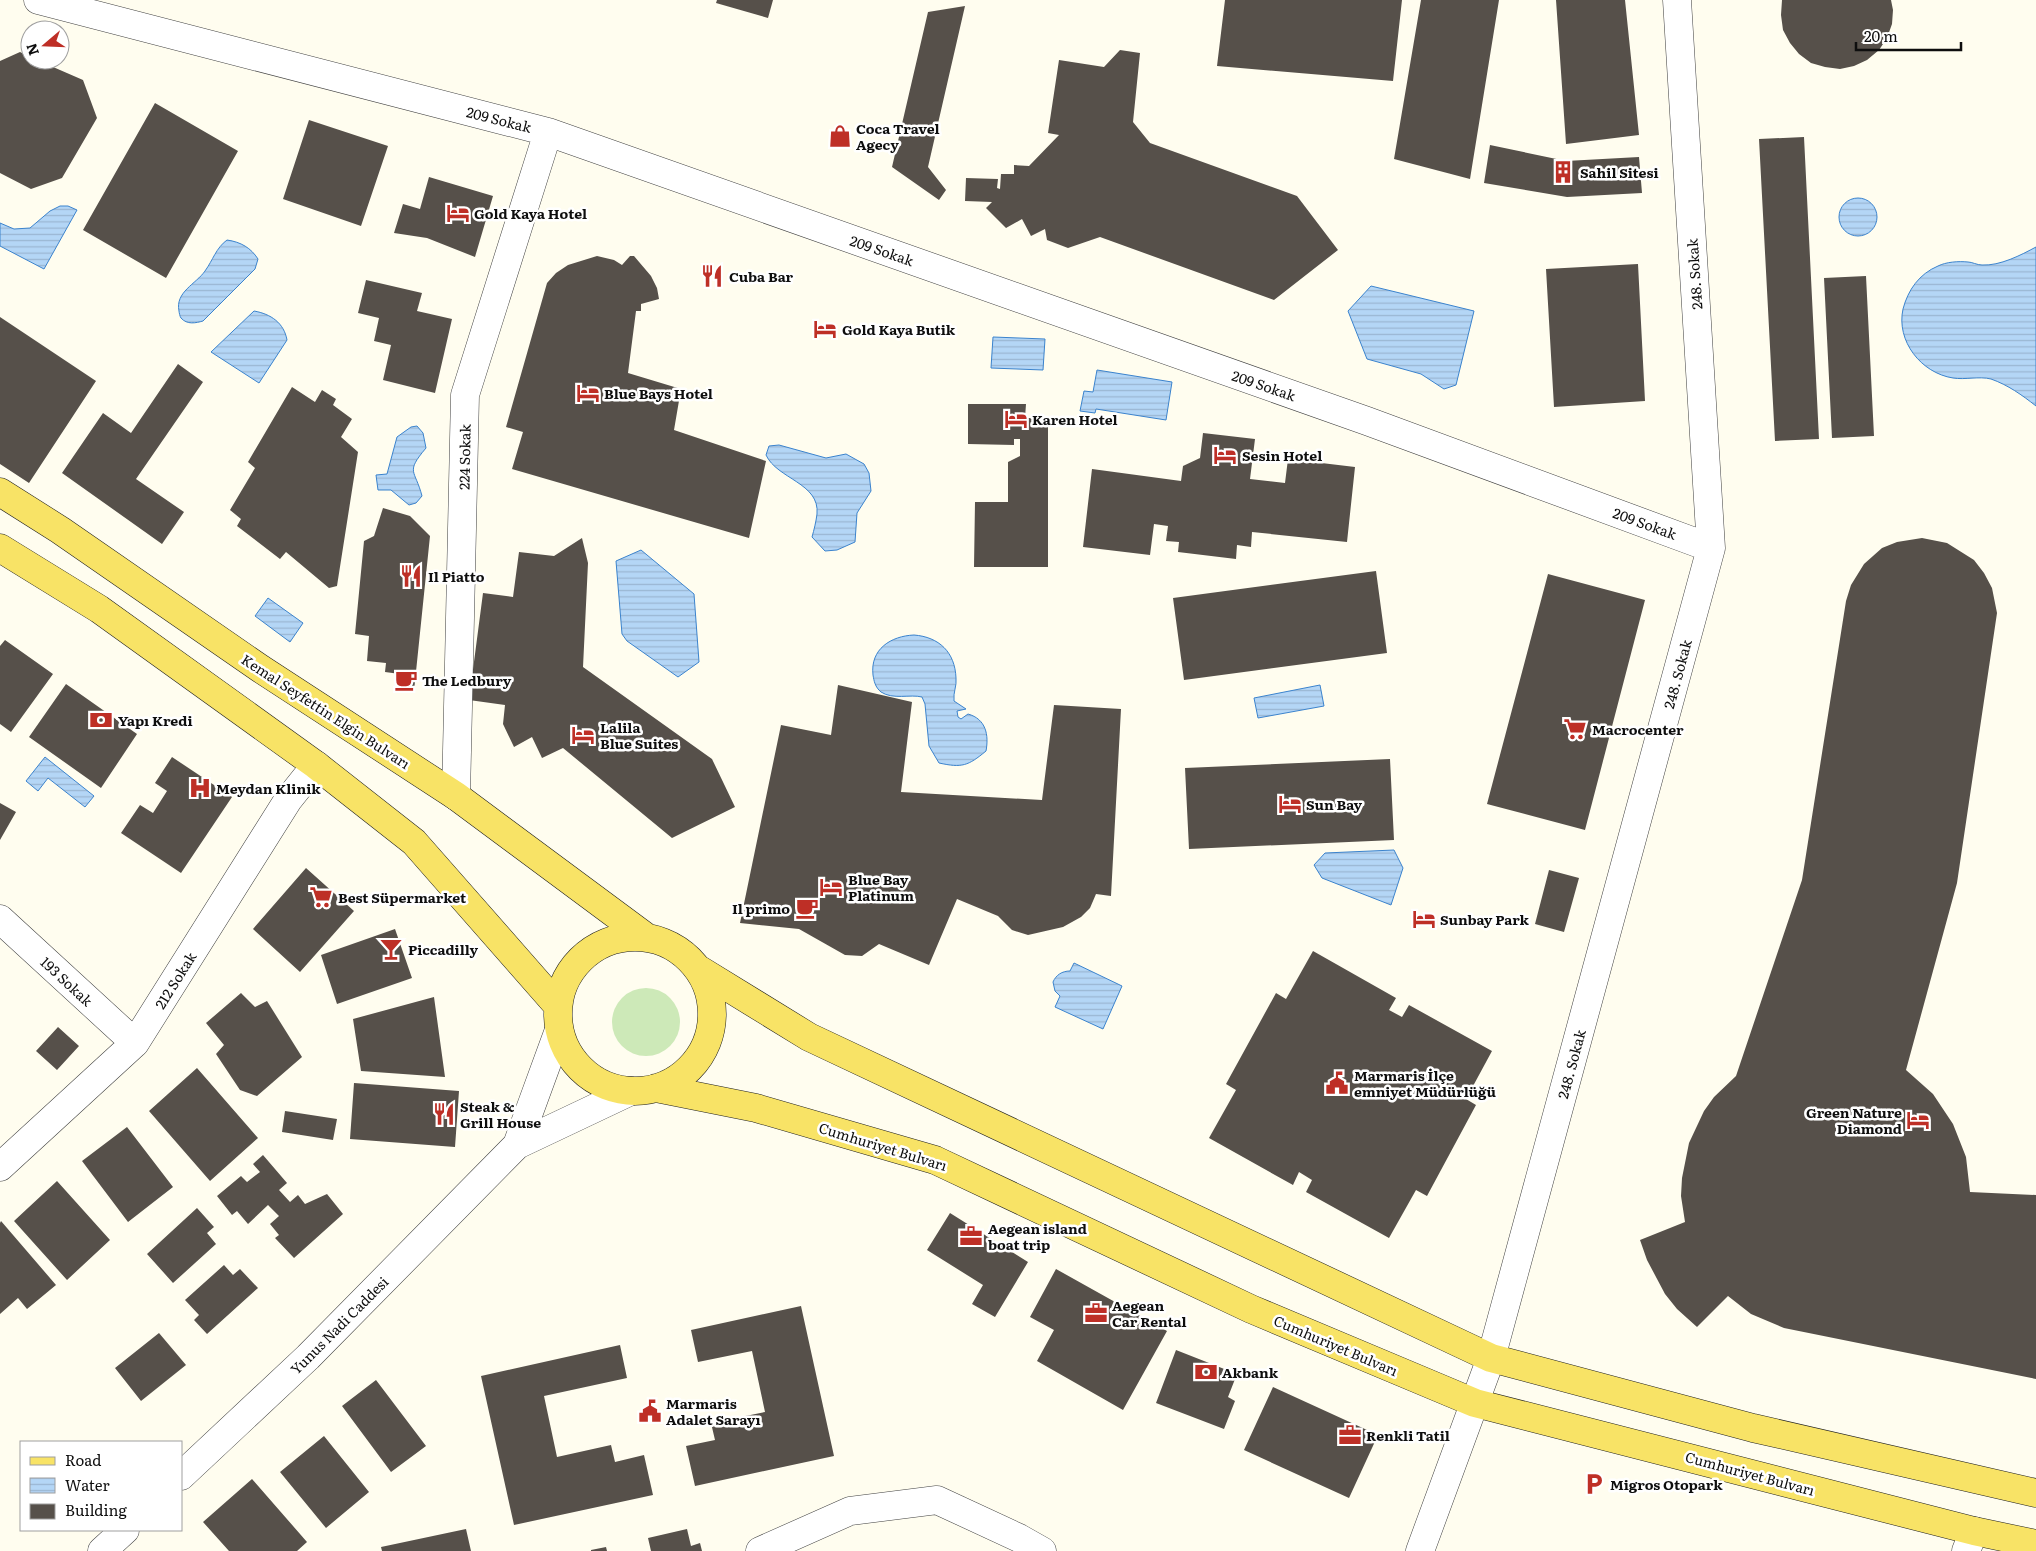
<svg xmlns="http://www.w3.org/2000/svg" width="2036" height="1551" font-family="Literata,serif">
<style>
.grass{fill:#cde9b8}
.water{fill:url(#water-rules);stroke:#3b83cd}
.building{fill:#56504a}
.lines{fill:none;stroke-linecap:round;stroke-linejoin:round}
.minor-casing{stroke:#414141;stroke-width:29}
.major-casing{stroke:#1f1f1f;stroke-width:29}
.minor{stroke:#fff;stroke-width:28}
.major{stroke:#f8e366;stroke-width:28}
.labels{text-anchor:middle;dominant-baseline:central;stroke-width:5;stroke-linejoin:round;paint-order:stroke}
.street-label{font-size:14px;fill:#0e0e0e;stroke:#fff}
.poi-label{font-size:14px;font-weight:bold;fill:#0e0e0e;stroke:#fff;text-anchor:start}
</style>
<defs>
<pattern id="water-rules" width="6" height="5" patternUnits="userSpaceOnUse" patternTransform="scale(1.25)"><rect width="6" height="5" fill="#b4d6f6"/><path d="M0 2.5h6" fill="none" stroke="#9ab6d2"/></pattern>
</defs>
<rect width="100%" height="100%" fill="#fffdef"/>
<path class="grass" d="M612 1022a34 34 0 1 1 68 0a34 34 0 1 1-68 0Z"/>
<path class="water" d="M1839 217a19 19 0 1 1 38 0a19 19 0 1 1-38 0Z
M60,206H68L77,210L44,269L0,246V223L14,229L30,228L50,211Z
M227,240C241,242 251,248 258,259L255,269L203,321C196,323 187,325 181,318C180,317 179,312 179,311C175,292 196,284 205,271C213,260 216,248 227,240Z
M2036,247V406C2022,395 2008,385 1991,379C1979,376 1965,380 1953,378C1921,373 1896,341 1903,309C1908,290 1919,274 1938,266C1946,262 1958,261 1968,262C1972,262 1977,265 1982,265C2000,266 2021,255 2036,247Z
M1371,286L1474,311L1456,385L1444,389L1421,374L1367,359L1348,311Z
M254,311C271,314 284,323 287,340L259,383L211,352Z
M993,337L1045,339L1043,370L991,368Z
M1097,370L1172,382L1166,420L1096,409L1095,413L1080,411L1084,391L1093,392Z
M417,426L423,433L426,448C405,473 415,469 422,496L416,503L409,505L391,490H378L376,475L387,474L397,437L411,427Z
M779,445L826,458L846,454L864,464L869,473L871,491L857,513L855,542L837,550L825,551L812,537C814,530 816,522 817,514C820,483 777,479 766,455L769,446Z
M641,550L694,594L699,662L678,677L627,641L622,634L616,561Z
M268,598L303,623L290,642L255,616Z
M914,635C939,637 955,652 956,678C957,686 953,692 954,701L966,709L957,711L958,717L961,719L968,714C986,719 989,735 986,751C968,766 962,768 939,763L929,746L925,704L922,697C910,694 893,700 881,692C875,687 874,681 873,675C870,649 891,636 914,635Z
M1320,685L1324,706L1258,718L1254,698Z
M45,757L94,796L85,807L48,778L38,791L26,781Z
M1394,850L1403,868L1391,905L1322,878L1314,865L1325,853Z
M1074,963L1122,986L1103,1029L1055,1007L1060,996L1055,991L1053,982C1056,975 1062,971 1070,971Z"/>
<path class="building" d="M717,0H773L768,18L716,3Z
M1225,0H1402L1393,81L1217,66Z
M1421,0H1499L1470,179L1394,159Z
M1556,0H1625L1639,135L1566,144Z
M1782,0H1891L1893,10L1892,24L1887,38L1879,50L1867,60L1854,66L1840,69L1825,67L1811,63L1799,54L1790,43L1783,30L1781,15Z
M965,6L928,167L946,190L939,200L892,167L928,12Z
M1120,50L1140,53L1133,122L1150,143L1297,196L1338,250L1274,300L1100,237L1068,248L1047,240L1045,229L1031,236L1022,219L1006,228L986,208L992,202L965,201L966,178L998,179L997,188L1000,189L1001,174H1014V165L1029,166L1059,135L1048,133L1059,60L1104,67Z
M20,52L30,57V60H37L83,80L97,118L62,178L31,189L0,173V61Z
M155,103L238,151L166,278L83,230Z
M309,120L388,146L361,226L283,199Z
M1804,137L1819,439L1775,441L1759,139Z
M1490,145L1566,161L1639,157L1642,193L1567,197L1484,183Z
M429,177L493,196L475,257L427,238L394,233L403,204L420,209Z
M597,256L614,260L622,265L630,256H634L651,276L657,288L659,299L641,304V311H636L628,373L681,389L674,430L766,461L749,538L512,469L523,432L506,427L547,283L556,273L568,265Z
M1638,264L1645,401L1554,407L1546,269Z
M1866,276L1874,436L1832,438L1824,278Z
M366,280L422,293L417,311L452,319L435,393L383,380L391,345L374,341L379,318L358,313Z
M0,317L96,381L29,483L0,464Z
M178,364L203,382L136,479L184,512L162,544L62,473L103,413L131,433Z
M292,387L315,402L322,390L336,399L333,405L352,419L341,437L358,452L337,586L329,588L286,552L280,559L237,526L241,519L230,510L255,468L248,462Z
M968,404H1026L1025,418H1048V567H974L975,502H1008V462L1020,456V439H1014V445L968,444Z
M1203,433L1255,439L1250,479L1285,483L1288,459L1355,467L1347,542L1252,532L1251,547L1237,545L1236,559L1178,552L1179,542L1166,541L1168,526L1154,524L1150,555L1083,547L1092,469L1181,481L1183,466L1200,458Z
M383,508L410,516L430,536L414,691L399,689L400,674L385,672L386,663L367,661L369,636L355,634L364,541L374,536Z
M582,538L588,563L583,667L712,759L735,807L672,838L563,748L542,758L532,737L514,747L503,724L505,705L469,700L483,593L513,597L519,552L554,556Z
M1922,538L1947,543L1974,560L1984,573L1992,588L1997,613L1957,883L1906,1070L1933,1094L1953,1124L1966,1157L1970,1192L2036,1195V1379L1784,1328L1751,1314L1728,1296L1697,1327L1677,1309L1665,1294L1647,1260L1640,1240L1685,1222L1681,1196L1682,1178L1689,1143L1704,1111L1714,1097L1736,1076L1802,880L1846,601L1851,585L1864,564L1882,548L1897,542Z
M1376,571L1387,653L1184,680L1173,598Z
M1548,574L1645,600L1585,830L1487,804Z
M5,640L53,674L11,732L0,724V646Z
M66,684L137,734L101,788L29,737Z
M838,685L912,702L901,792L1042,800L1054,705L1121,709L1111,896L1096,894L1090,908L1081,917L1063,927L1028,935L1012,930L998,916L957,899L929,965L879,944L862,956L845,955L799,929L740,923L781,725L831,735Z
M172,757L232,797L181,873L121,833L140,805L153,813L167,791L155,783Z
M1390,759L1394,840L1189,849L1185,768Z
M0,803L16,812L0,840Z
M306,868L354,911L300,972L253,929Z
M1549,870L1579,878L1564,932L1535,924Z
M395,929L412,978L337,1004L321,955Z
M1313,951L1396,998L1389,1010L1402,1017L1409,1005L1492,1051L1466,1099L1476,1105L1427,1196L1416,1190L1389,1238L1306,1192L1312,1180L1299,1172L1293,1185L1209,1138L1236,1090L1226,1084L1276,993L1286,999Z
M241,993L255,1007L267,1001L302,1057L257,1096L240,1090L216,1054L224,1045L206,1023Z
M434,997L445,1077L361,1071L353,1019Z
M58,1027L79,1046L57,1070L36,1051Z
M197,1068L258,1138L210,1181L149,1111Z
M354,1083L459,1091L455,1147L350,1139Z
M285,1111L337,1119L333,1140L282,1132Z
M127,1127L173,1187L128,1222L82,1161Z
M263,1155L287,1183L279,1190L290,1202L298,1195L305,1204L327,1194L343,1214L294,1258L275,1238L279,1235L270,1224L279,1216L268,1205L248,1224L237,1211L232,1215L217,1196L241,1176L247,1182L260,1172L253,1164Z
M57,1181L110,1240L67,1280L14,1221Z
M197,1208L214,1227L207,1233L216,1244L173,1283L147,1254Z
M950,1213L1028,1262L995,1317L972,1304L983,1285L927,1250Z
M1,1221L56,1285L27,1309L18,1298L0,1314V1223Z
M224,1265L233,1275L240,1269L258,1288L207,1334L194,1320L199,1315L185,1300Z
M1056,1269L1167,1331L1123,1410L1037,1361L1054,1330L1030,1317Z
M801,1306L834,1456L695,1486L686,1446L715,1440L711,1423L765,1412L752,1351L698,1362L691,1330Z
M159,1333L186,1365L141,1401L115,1368Z
M620,1345L627,1378L544,1396L557,1457L611,1445L615,1462L644,1455L653,1495L514,1525L481,1376Z
M1176,1350L1237,1374L1228,1397L1235,1401L1224,1429L1156,1403Z
M376,1380L426,1446L391,1472L342,1406Z
M1273,1387L1378,1435L1349,1498L1244,1450Z
M324,1436L369,1492L326,1528L280,1472Z
M252,1479L307,1542L297,1551H229L203,1522Z
M466,1529L471,1551H382L381,1547Z
M687,1529L691,1546L700,1543L702,1551H651L648,1538Z
M606,1547L607,1551H591V1550Z"/>
<g class="lines">
<defs>
<path id="minor" d="M38,0L548,132L1367,421L1711,548
M456,796L465,395L548,132
M0,919L135,1043
M517,1145L559,1030
M0,1167L135,1043L288,800L316,765
M181,1476L308,1357L517,1145L631,1091
M102,1551L125,1530
M760,1551L850,1511L937,1500L1019,1538L1042,1551
M1420,1551L1491,1358L1711,548L1677,0
M1966,1551L1974,1531"/>
<path id="major" d="M0,492L60,530L261,669L456,796L646,937
M0,548L99,609L316,765L414,842L558,1006
M558 1014a77 77 0 1 1 154 0a77 77 0 1 1-154 0Z
M700,970L809,1037L1491,1358L1753,1428L2036,1493
M656,1088L756,1108L935,1160L1251,1309L1475,1403L1974,1531L2036,1544"/>
</defs>
<use href="#minor" class="minor-casing"/>
<use href="#major" class="major-casing"/>
<use href="#minor" class="minor"/>
<use href="#major" class="major"/>
</g>
<defs>
<symbol id="shop-bare" viewBox="-9 -9 18 18"><path d="M-5-2.5h2.3a2.7 3.5 0 0 1 5.4 0H5L5.5 6h-11ZM-1.5-2.5h3a1.5 2.3 0 0 0-3 0Z" fill="#be2f26" stroke="#fff" stroke-width="2.5" paint-order="stroke"/></symbol>
<symbol id="building-bare" viewBox="-9 -9 18 18"><path d="M-4-6H4V6H1V3H-1V6H-4ZM-2.5-4.3h1.7v1.8h-1.7ZM.8-4.3h1.7v1.8H.8ZM-2.5-1h1.7V.8h-1.7ZM.8-1h1.7V.8H.8Z" fill="#be2f26" stroke="#fff" stroke-width="2.5" paint-order="stroke"/></symbol>
<symbol id="hotel-bare" viewBox="-9 -9 18 18"><path d="M-6-4.5h1.5V1H6V5H4.5V3h-9V5H-6ZM-4 0a1.8 1.8 0 1 1 3.6 0ZM.5 0V-2.5h3Q6-2.5 6 0Z" fill="#be2f26" stroke="#fff" stroke-width="2.5" paint-order="stroke"/></symbol>
<symbol id="restaurant-bare" viewBox="-9 -9 18 18"><path d="M-5-6h1v4h1v-4h1v4h1v-4h1v5L-1.5 .5V6h-2V.5L-5-1ZM5-6V6H3V1.5H1.5Q1.5-4 5-6Z" fill="#be2f26" stroke="#fff" stroke-width="2.5" paint-order="stroke"/></symbol>
<symbol id="cafe-bare" viewBox="-9 -9 18 18"><path d="M-5.5-4.5H6V0H3Q3 3.5 0 3.5H-2.5Q-5.5 3.5-5.5 0ZM3-3.2v2h1.7v-2ZM-6 4.5H4V6H-6Z" fill="#be2f26" stroke="#fff" stroke-width="2.5" paint-order="stroke"/></symbol>
<symbol id="bank-bare" viewBox="-9 -9 18 18"><path d="M-6-4H6V4H-6ZM0-2.3a2.3 2.3 0 1 0 0 4.6a2.3 2.3 0 1 0 0-4.6Z" fill="#be2f26" stroke="#fff" stroke-width="2.5" paint-order="stroke"/></symbol>
<symbol id="supermarket-bare" viewBox="-9 -9 18 18"><path d="M-6-5.5h2.5l.6 2H6L4.5 2H-2.5L-4.4-4H-6ZM-1.5 3.2a1.3 1.3 0 1 0 .1 0ZM3 3.2a1.3 1.3 0 1 0 .1 0Z" fill="#be2f26" stroke="#fff" stroke-width="2.5" paint-order="stroke"/></symbol>
<symbol id="hospital-bare" viewBox="-9 -9 18 18"><path d="M-5-5h3v3.5h4V-5h3V5h-3V1.5h-4V5h-3Z" fill="#be2f26" stroke="#fff" stroke-width="2.5" paint-order="stroke"/></symbol>
<symbol id="bar-bare" viewBox="-9 -9 18 18"><path d="M-6-5H6L.8 .8V4.5H3.5V6h-7V4.5H-.8V.8Z" fill="#be2f26" stroke="#fff" stroke-width="2.5" paint-order="stroke"/></symbol>
<symbol id="civic-bare" viewBox="-9 -9 18 18"><path d="M-.6-6.5H3V-4.5H.6V-3L4-1V1h2V6H-6V1h2V-1L-.6-3ZM-1.2 2.5V6h2.4V2.5Z" fill="#be2f26" stroke="#fff" stroke-width="2.5" paint-order="stroke"/></symbol>
<symbol id="office-bare" viewBox="-9 -9 18 18"><path d="M-6-3h4V-5.5h4V-3h4V5H-6ZM-1-4.5V-3h2v-1.5ZM-6 0V1H6V0Z" fill="#be2f26" stroke="#fff" stroke-width="2.5" paint-order="stroke"/></symbol>
<symbol id="parking-bare" viewBox="-9 -9 18 18"><path d="M-3.5-5.5H1a3.5 3.5 0 0 1 0 7H-1V5.5H-3.5ZM-1-3.4V-.6H.8a1.4 1.4 0 0 0 0-2.8Z" fill="#be2f26" stroke="#fff" stroke-width="2.5" paint-order="stroke"/></symbol>
</defs>
<g fill-rule="evenodd">
<use href="#shop-bare" x="824" y="120" width="32" height="32"/>
<use href="#building-bare" x="1547" y="156" width="32" height="32"/>
<use href="#hotel-bare" x="442" y="197" width="32" height="32"/>
<use href="#restaurant-bare" x="696" y="260" width="32" height="32"/>
<use href="#hotel-bare" x="809" y="313" width="32" height="32"/>
<use href="#hotel-bare" x="572" y="377" width="32" height="32"/>
<use href="#hotel-bare" x="1000" y="403" width="32" height="32"/>
<use href="#hotel-bare" x="1209" y="439" width="32" height="32"/>
<use href="#restaurant-bare" x="395" y="560" width="32" height="32"/>
<use href="#cafe-bare" x="390" y="664" width="32" height="32"/>
<use href="#bank-bare" x="85" y="704" width="32" height="32"/>
<use href="#supermarket-bare" x="1559" y="713" width="32" height="32"/>
<use href="#hotel-bare" x="567" y="719" width="32" height="32"/>
<use href="#hospital-bare" x="184" y="772" width="32" height="32"/>
<use href="#hotel-bare" x="1274" y="788" width="32" height="32"/>
<use href="#hotel-bare" x="815" y="871" width="32" height="32"/>
<use href="#supermarket-bare" x="305" y="881" width="32" height="32"/>
<use href="#cafe-bare" x="791" y="892" width="32" height="32"/>
<use href="#hotel-bare" x="1408" y="903" width="32" height="32"/>
<use href="#bar-bare" x="375" y="933" width="32" height="32"/>
<use href="#civic-bare" x="1321" y="1067" width="32" height="32"/>
<use href="#restaurant-bare" x="428" y="1098" width="32" height="32"/>
<use href="#hotel-bare" x="1902" y="1104" width="32" height="32"/>
<use href="#office-bare" x="955" y="1220" width="32" height="32"/>
<use href="#office-bare" x="1080" y="1297" width="32" height="32"/>
<use href="#bank-bare" x="1190" y="1356" width="32" height="32"/>
<use href="#civic-bare" x="634" y="1395" width="32" height="32"/>
<use href="#office-bare" x="1334" y="1419" width="32" height="32"/>
<use href="#parking-bare" x="1578" y="1468" width="32" height="32"/>
</g>
<g class="labels">
<g class="street-label">
<text transform="translate(499 119) rotate(14)">209 Sokak</text>
<text transform="translate(882 250) rotate(19)">209 Sokak</text>
<text transform="translate(1694 274) rotate(-94)">248. Sokak</text>
<text transform="translate(1264 385) rotate(19)">209 Sokak</text>
<text transform="translate(464 457) rotate(-89)">224 Sokak</text>
<text transform="translate(1645 523) rotate(20)">209 Sokak</text>
<text transform="translate(1677 674) rotate(-75)">248. Sokak</text>
<text transform="translate(326 711) rotate(33)">Kemal Seyfettin Elgin Bulvarı</text>
<text transform="translate(175 980) rotate(-58)">212 Sokak</text>
<text transform="translate(67 981) rotate(43)">193 Sokak</text>
<text transform="translate(1571 1064) rotate(-75)">248. Sokak</text>
<text transform="translate(883 1146) rotate(17)">Cumhuriyet Bulvarı</text>
<text transform="translate(339 1325) rotate(-45)">Yunus Nadi Caddesi</text>
<text transform="translate(1336 1345) rotate(23)">Cumhuriyet Bulvarı</text>
<text transform="translate(1750 1473) rotate(15)">Cumhuriyet Bulvarı</text>
</g>
<g class="poi-label">
<text x="856" y="128">Coca Travel<tspan x="856" dy="16">Agecy</tspan></text>
<text x="1580" y="172">Sahil Sitesi</text>
<text x="474" y="213">Gold Kaya Hotel</text>
<text x="729" y="276">Cuba Bar</text>
<text x="842" y="329">Gold Kaya Butik</text>
<text x="604" y="393">Blue Bays Hotel</text>
<text x="1032" y="419">Karen Hotel</text>
<text x="1242" y="455">Sesin Hotel</text>
<text x="428" y="576">Il Piatto</text>
<text x="422" y="680">The Ledbury</text>
<text x="118" y="720">Yapı Kredi</text>
<text x="600" y="727">Lalila<tspan x="600" dy="16">Blue Suites</tspan></text>
<text x="1592" y="729">Macrocenter</text>
<text x="216" y="788">Meydan Klinik</text>
<text x="1306" y="804">Sun Bay</text>
<text x="848" y="879">Blue Bay<tspan x="848" dy="16">Platinum</tspan></text>
<text x="338" y="897">Best Süpermarket</text>
<text x="790" y="908" text-anchor="end">Il primo</text>
<text x="1440" y="919">Sunbay Park</text>
<text x="408" y="949">Piccadilly</text>
<text x="1354" y="1075">Marmaris İlçe<tspan x="1354" dy="16">emniyet Müdürlüğü</tspan></text>
<text x="460" y="1106">Steak &amp;<tspan x="460" dy="16">Grill House</tspan></text>
<text x="1902" y="1112" text-anchor="end">Green Nature<tspan x="1902" dy="16">Diamond</tspan></text>
<text x="988" y="1228">Aegean island<tspan x="988" dy="16">boat trip</tspan></text>
<text x="1112" y="1305">Aegean<tspan x="1112" dy="16">Car Rental</tspan></text>
<text x="1222" y="1372">Akbank</text>
<text x="666" y="1403">Marmaris<tspan x="666" dy="16">Adalet Sarayı</tspan></text>
<text x="1366" y="1435">Renkli Tatil</text>
<text x="1610" y="1484">Migros Otopark</text>
</g>
</g>
<rect x="20" y="1441" width="162" height="90" fill="#ffffff" stroke="#9f9f9f"/>
<rect x="30" y="1457" width="25" height="8" fill="#f8e366" stroke="#9f9f9f"/>
<text x="65" y="1466" font-size="15" fill="#0e0e0e">Road</text>
<rect x="30" y="1478" width="25" height="15" fill="url(#water-rules)" stroke="#9f9f9f"/>
<text x="65" y="1491" font-size="15" fill="#0e0e0e">Water</text>
<rect x="30" y="1504" width="25" height="15" fill="#56504a" stroke="#9f9f9f"/>
<text x="65" y="1516" font-size="15" fill="#0e0e0e">Building</text>
<g transform="translate(45 45) rotate(251)"><circle r="24" fill="#ffffff" stroke="#9f9f9f"/>
<path d="M0-4L9 19L0 12L-9 19Z" fill="#be2f26"/>
<text y="-8" font-size="14" font-weight="bold" text-anchor="middle" fill="#0e0e0e">N</text>
</g>
<path d="M1856 42v8h105v-8" fill="none" stroke="#0e0e0e" stroke-width="2.5"/>
<text x="1864" y="42" font-size="15" fill="#0e0e0e" stroke="#ffffff" stroke-width="4" paint-order="stroke">20 m</text>
</svg>
